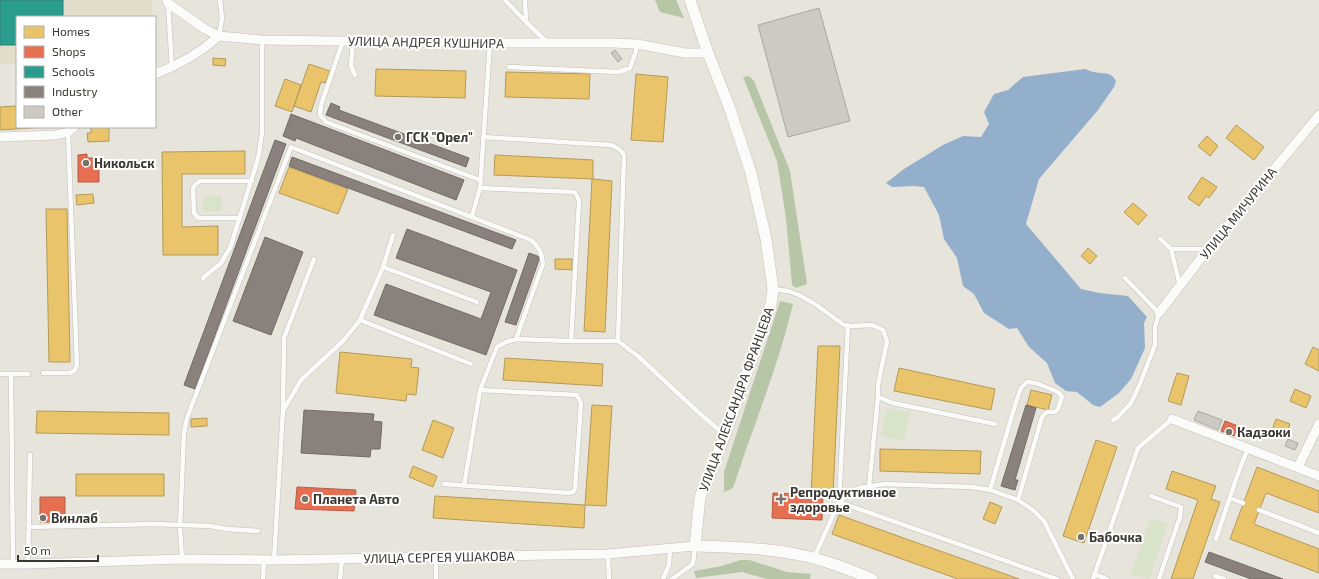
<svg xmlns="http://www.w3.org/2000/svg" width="1319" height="579" font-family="'Exo 2',sans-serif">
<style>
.built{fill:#e2ddcb}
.green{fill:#d8e3ca}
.forest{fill:#b6c6a6}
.water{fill:#94afcb}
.homes{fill:#e9c46a;stroke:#b49a59}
.shops{fill:#e76f51;stroke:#b35e47}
.schools{fill:#2a9d8f;stroke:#2f7f73}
.industry{fill:#8a817c;stroke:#726b66}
.building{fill:#cccac3;stroke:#aaa8a1}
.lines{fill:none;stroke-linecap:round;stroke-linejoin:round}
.service-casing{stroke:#c2c0b9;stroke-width:5.5}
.minor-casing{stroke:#c2c0b9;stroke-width:10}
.tertiary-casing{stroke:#c2c0b9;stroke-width:12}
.service{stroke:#fbfbfa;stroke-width:4.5}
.minor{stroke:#fbfbfa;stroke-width:9}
.tertiary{stroke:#fbfbfa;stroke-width:11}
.poi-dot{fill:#77746c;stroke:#fff;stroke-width:1.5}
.labels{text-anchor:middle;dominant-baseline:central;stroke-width:4;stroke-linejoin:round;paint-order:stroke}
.street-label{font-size:13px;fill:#3a3831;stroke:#fff}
.poi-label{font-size:13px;font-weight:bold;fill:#3a3831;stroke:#fff;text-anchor:start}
</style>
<rect width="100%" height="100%" fill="#e7e4db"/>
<path class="built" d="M0,0H152V17H17V63L0,64Z"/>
<path class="green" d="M222,196V211H203V197Z
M887,408L910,413L904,441L881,436Z
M1151,518L1168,524L1149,579L1131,574Z"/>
<path class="forest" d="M655,0H676L684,18L660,12Z
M749,76L754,81L790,171L807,284L796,288L792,285L786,218L777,161L743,77Z
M780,301L793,304C778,367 753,427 733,488L724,492V472Z
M740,560H749L787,572L811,574L810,579H767L742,572L696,578L694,571L722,566Z"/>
<path class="water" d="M1085,69C1088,70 1092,72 1095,72C1104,75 1110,70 1116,81L1114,87L1098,110L1039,179L1026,224L1081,289L1099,293L1128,296L1147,317L1144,323L1145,348L1131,379L1119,393L1100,407L1093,405L1077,392L1066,391L1055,383L1047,363L1029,347L1017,328L1009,329L984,313L974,294L963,286L957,258L944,239L939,215L924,187L913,186L892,187L886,183L904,169L943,145L963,136L981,137L989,124L984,112L994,94L1008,90L1023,77Z"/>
<path class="homes" d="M213,58L226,59L225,66L213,65Z
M309,64L330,71L325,83L321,82L311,112L294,106Z
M376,69L466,71L465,98L375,96Z
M506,72L590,74L589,99L505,97Z
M636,74L668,77L663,142L631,140Z
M285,79L301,85L292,112L275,106Z
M17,106V127H46L0,130V107Z
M1236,125L1264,147L1254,160L1226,138Z
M91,127H109V141L88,142L87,133H91Z
M1207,136L1218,146L1210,156L1198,146Z
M245,151V174H182V227L218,226V255H163L162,152Z
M495,155L593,160V179L612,181L605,332L584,331L592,179L494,175Z
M289,167L348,189L338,214L279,193Z
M1202,177L1217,187L1209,198L1206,196L1199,206L1188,198Z
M93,194L94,203L77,205L76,195Z
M1133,203L1147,215L1138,225L1124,212Z
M46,209H67L70,362H49Z
M1088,248L1097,256L1090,264L1081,256Z
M555,259H572V270L555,269Z
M818,346H840L833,495H811Z
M1313,347L1319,350V371L1305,364Z
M340,352L412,359L411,367L419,368L416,395L407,394L406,401L336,393Z
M505,358L603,364L602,386L503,380Z
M899,368L995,389L991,410L894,391Z
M1177,373L1189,376L1181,405L1168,401Z
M1295,389L1311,396L1306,408L1290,401Z
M1031,390L1052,395L1048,410L1027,405Z
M592,405L612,406L606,506L585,505Z
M37,411L169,413V435L36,433Z
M207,418V426L191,427V419Z
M1276,419L1290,424L1284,438L1271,433Z
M433,420L454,428L443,458L422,450Z
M1096,440L1117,447L1084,543L1063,536Z
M880,449L981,451L980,474L880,471Z
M413,466L437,476L433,487L409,477Z
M1257,467L1319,491V513L1266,493L1254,524L1319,549V573L1230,539Z
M1172,471L1216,486L1211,499L1220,502L1193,579H1171L1198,500L1166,489Z
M76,474H164V496H76Z
M435,496L585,505L584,528L433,518Z
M990,502L1002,507L995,524L983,519Z
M839,515L926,546L1019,579H958L832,534Z"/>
<path class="shops" d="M87,154V158H99V182H78V155Z
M1225,421L1238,426L1234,436L1221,431Z
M297,487L356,490L354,511L295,509Z
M773,493L823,495L822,520L772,518Z
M40,497H65V522H40Z"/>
<path class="schools" d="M0,0H63V17H17V45H0Z"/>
<path class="industry" d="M331,103L340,107L339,110L469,158L466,167L326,115Z
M291,114L464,180L456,200L296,138L295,141L283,136Z
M275,140L286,144L195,389L184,385Z
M292,157L516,240L512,249L289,166Z
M407,229L517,270L486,355L374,315L386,284L481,319L491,292L396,258Z
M265,237L303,252L271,335L233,321Z
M529,253L540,257L516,325L505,322Z
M1026,405L1036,408L1015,480H1018L1015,490L1001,486Z
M304,410L374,414L373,421L382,422L380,449H371L370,457L301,453Z
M1209,552L1283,579H1251L1205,562Z"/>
<path class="building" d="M819,8L850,121L788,137L758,25Z
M615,50L622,59L618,62L611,53Z
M1198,411L1222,420L1218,430L1194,420Z
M1288,439L1298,443L1295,450L1285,446Z"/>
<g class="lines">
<defs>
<path id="service" d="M505,0L526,22L548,43
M525,0L526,22
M168,3L172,68
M219,36L222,18L220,0
M343,41L321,105L320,115L326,122L480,180
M353,41L351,66L355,75
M490,43L480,188L574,192L577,196L579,201L571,341
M509,67L618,72L630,68L636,51L637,44
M483,137L610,145C617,147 620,149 624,155L618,341
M472,216L480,188
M240,218H198L194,213L193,188L195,185L200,181H252
M1160,239L1171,249L1180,286
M1171,249H1208
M383,267L477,302
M203,278L221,263L230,248L258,159L262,133V40
M773,289L788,291L799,295L815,304L844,325L852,326L872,325L883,330L887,341L878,385V397L893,403L995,424
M360,320L471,364
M43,373H70L75,370L77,365L68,132
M0,374H28
M11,374L13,565
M284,409L301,380L343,341L360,320L383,267L393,235
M1113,420L1118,417L1131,403L1140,384L1155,345V327L1159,313L1125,278
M444,484L569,493L573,492L575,489L581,403L577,395L480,390
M464,486L480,390L497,347L506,342L516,339L571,341H618L639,357L698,412L725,435
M869,486L878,397
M990,490L1016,402L1021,388L1027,382L1036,383L1058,392L1062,397L1058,409L1055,412H1047L1042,417L1018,500
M1151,496L1181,507L1180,517L1159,579
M1230,498L1243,503
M839,502L859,488L884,484L972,487L990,490L1018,500L1033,510L1044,521L1073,579
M839,502L1057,579
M1259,510L1319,533
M29,527L153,524L210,526L227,529L258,531
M1216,539L1236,479L1248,448
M608,554L609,579
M814,558L839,502L848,325
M182,559L180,526L184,433L187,418L291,147L531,240C539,247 542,253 543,264L516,339
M274,560L283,410L284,338L314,259
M28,564L30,455
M1094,574L1107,579
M1215,576L1224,579
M263,579L264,560
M340,579L342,559
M436,579V557
M663,579L669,565L670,549
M672,579L693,564L695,546
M1093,579L1138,448L1172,419"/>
<path id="minor" d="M167,0L168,3L205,29L219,36L262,40L490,43H612L637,44L685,53H708
M155,74C179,65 200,53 219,36
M0,137L56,135L68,132L74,127
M1159,313L1208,249L1319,115
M1172,419L1319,476
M1298,467L1319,424
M0,564H28L182,559L274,560L608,554L695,546"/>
<path id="tertiary" d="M690,0L708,53L730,109L751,173L766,239L773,289L771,304L725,435L700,497L695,546C732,547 769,548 805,556C828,561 850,570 872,579"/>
</defs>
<use href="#service" class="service-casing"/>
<use href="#minor" class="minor-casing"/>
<use href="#tertiary" class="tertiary-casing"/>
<use href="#service" class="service"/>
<use href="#minor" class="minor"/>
<use href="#tertiary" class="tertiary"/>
</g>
<g class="poi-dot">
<circle cx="398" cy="137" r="4"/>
<circle cx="86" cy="163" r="4"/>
<circle cx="1229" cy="432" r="4"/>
<circle cx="305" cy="499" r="4"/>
<path d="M779 493h4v4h4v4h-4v4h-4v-4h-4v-4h4z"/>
<circle cx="43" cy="518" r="4"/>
<circle cx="1081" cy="537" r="4"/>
</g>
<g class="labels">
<g class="street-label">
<text transform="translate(426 42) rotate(1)">УЛИЦА АНДРЕЯ КУШНИРА</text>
<text transform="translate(1238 213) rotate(-51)">УЛИЦА МИЧУРИНА</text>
<text transform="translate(736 399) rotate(-70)">УЛИЦА АЛЕКСАНДРА ФРАНЦЕВА</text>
<text transform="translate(439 557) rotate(-1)">УЛИЦА СЕРГЕЯ УШАКОВА</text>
</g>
<g class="poi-label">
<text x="406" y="137">ГСК "Орел"</text>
<text x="94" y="163">Никольск</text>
<text x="1237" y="432">Кадзоки</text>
<text x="790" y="492">Репродуктивное<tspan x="790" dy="15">здоровье</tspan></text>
<text x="313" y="499">Планета Авто</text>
<text x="51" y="518">Винлаб</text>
<text x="1089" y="537">Бабочка</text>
</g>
</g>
<rect x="16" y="16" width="140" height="112" fill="#ffffff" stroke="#b0afad"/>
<rect x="24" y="26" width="20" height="12" fill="#e9c46a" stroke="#b0afad"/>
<text x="52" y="36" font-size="12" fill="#3a3831">Homes</text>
<rect x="24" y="46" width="20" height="12" fill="#e76f51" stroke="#b0afad"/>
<text x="52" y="56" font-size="12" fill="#3a3831">Shops</text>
<rect x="24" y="66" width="20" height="12" fill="#2a9d8f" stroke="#b0afad"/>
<text x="52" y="76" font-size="12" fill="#3a3831">Schools</text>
<rect x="24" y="86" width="20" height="12" fill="#8a817c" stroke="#b0afad"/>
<text x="52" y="96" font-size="12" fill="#3a3831">Industry</text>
<rect x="24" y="106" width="20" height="12" fill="#cccac3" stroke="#b0afad"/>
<text x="52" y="116" font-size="12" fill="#3a3831">Other</text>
<path d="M18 555v6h80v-6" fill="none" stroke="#3a3831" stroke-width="2"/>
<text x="24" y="555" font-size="12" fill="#3a3831" stroke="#ffffff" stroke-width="3" paint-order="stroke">50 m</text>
</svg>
